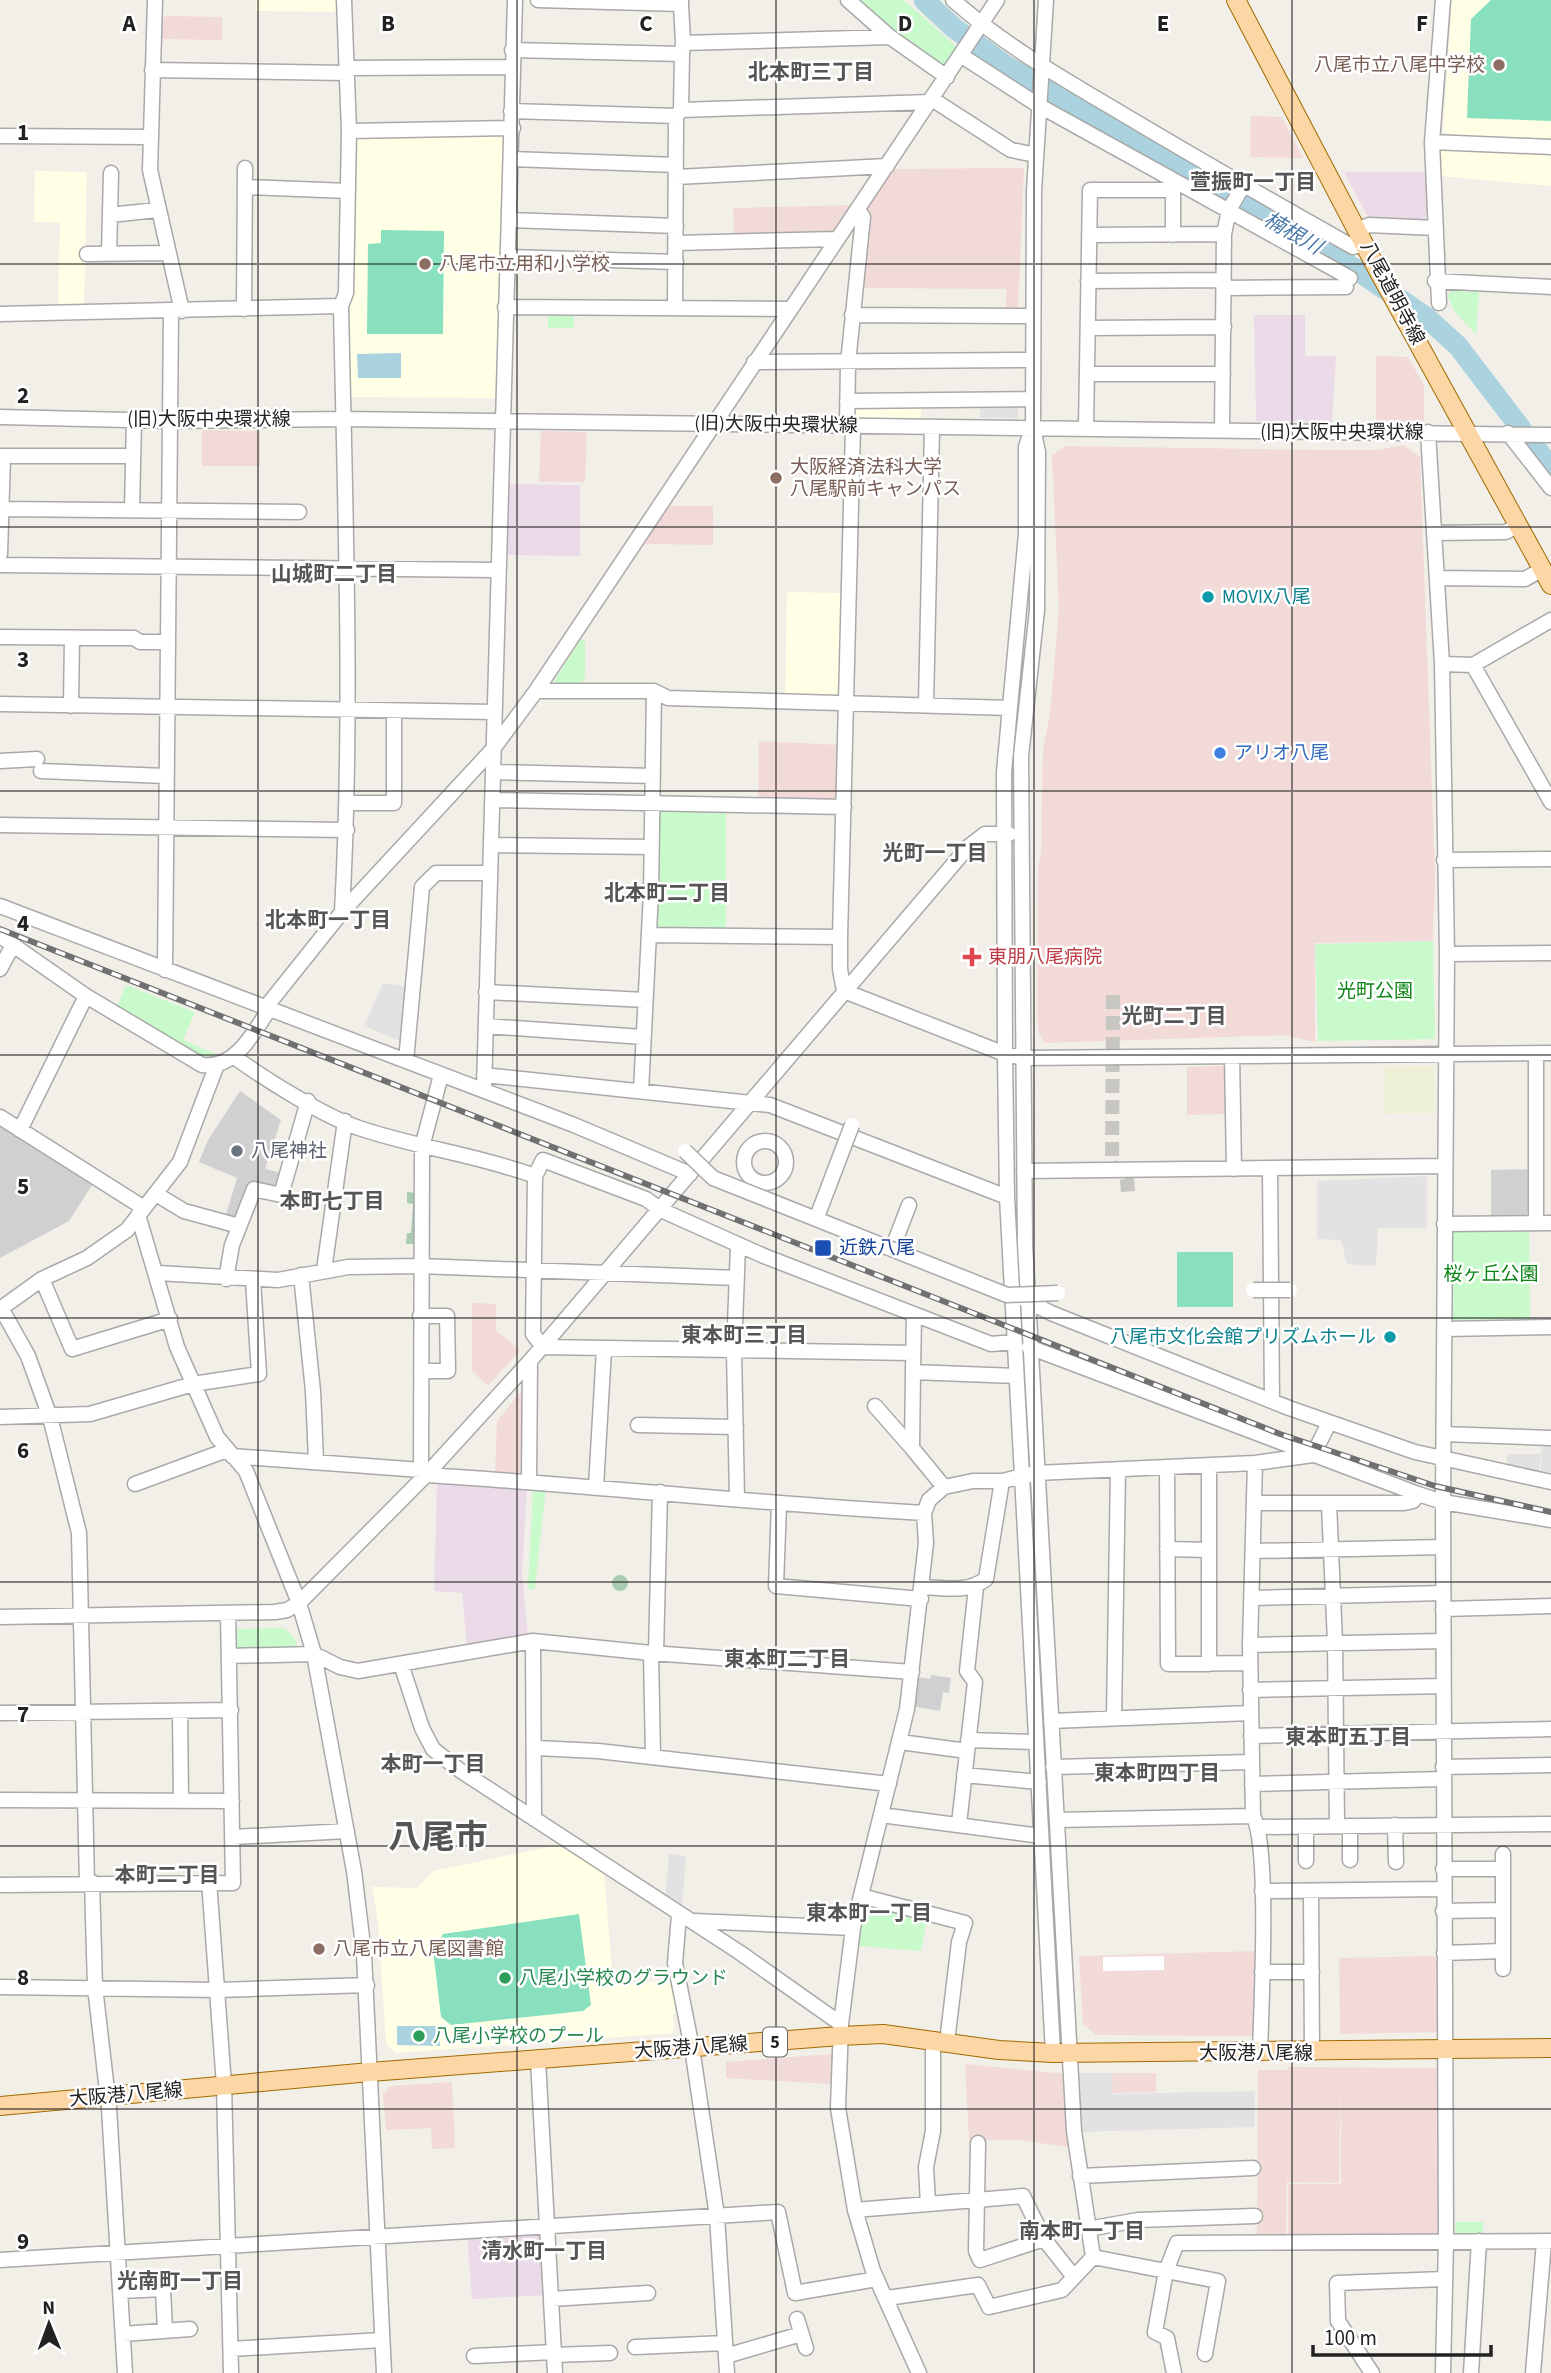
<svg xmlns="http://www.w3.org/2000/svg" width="1551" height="2373" font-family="'Source Sans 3','Noto Sans JP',sans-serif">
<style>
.commercial{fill:#f2dad9}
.industrial{fill:#ebdbe8}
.education{fill:#ffffe5}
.religious{fill:#d0d0d0}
.farmland{fill:#eef0d5}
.cemetery{fill:#aacbaf}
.park{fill:#c8facc}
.pitch{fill:#88e0be}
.parking{fill:#e2e2e2}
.water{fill:#aad3df}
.pier{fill:#fff}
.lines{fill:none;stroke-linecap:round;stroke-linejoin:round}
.river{stroke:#aad3df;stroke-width:21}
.minor-tunnel{stroke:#c8c6c1;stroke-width:14;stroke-dasharray:14 7;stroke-linecap:butt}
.minor-casing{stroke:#a9a9a9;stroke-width:17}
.major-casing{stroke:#a06b00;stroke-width:20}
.minor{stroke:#fff;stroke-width:14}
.major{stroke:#fcd6a4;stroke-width:18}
.rail-casing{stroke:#707070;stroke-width:6}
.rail{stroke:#fff;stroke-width:3.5;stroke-dasharray:10;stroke-linecap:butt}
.minor-bridge-casing{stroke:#a9a9a9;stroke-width:17;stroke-linecap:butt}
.minor-bridge{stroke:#fff;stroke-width:14}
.grid{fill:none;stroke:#222;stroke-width:2;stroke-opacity:0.55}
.education-dot{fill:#8d6e63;stroke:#fff;stroke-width:2.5}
.culture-dot{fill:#0f9aa8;stroke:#fff;stroke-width:2.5}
.shop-dot{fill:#3f7fe0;stroke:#fff;stroke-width:2.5}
.health-dot{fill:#e0444e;stroke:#fff;stroke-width:2.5}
.worship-dot{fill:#6b7280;stroke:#fff;stroke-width:2.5}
.transit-dot{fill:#1a4fb4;stroke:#fff;stroke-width:2.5}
.leisure-dot{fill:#2e9e5b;stroke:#fff;stroke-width:2.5}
.labels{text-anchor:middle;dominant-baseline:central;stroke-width:5;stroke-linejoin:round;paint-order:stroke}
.shield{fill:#fff;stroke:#646464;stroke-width:2}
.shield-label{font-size:18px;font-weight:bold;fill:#222}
.education-label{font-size:19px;fill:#785e54;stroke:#fff;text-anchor:start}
.street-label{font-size:19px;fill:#222;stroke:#fff}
.culture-label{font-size:19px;fill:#0d838f;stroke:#fff;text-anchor:start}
.shop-label{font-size:19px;fill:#366cbe;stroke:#fff;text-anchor:start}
.health-label{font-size:19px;fill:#be3a42;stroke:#fff;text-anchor:start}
.park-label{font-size:19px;fill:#0c8416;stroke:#fff}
.worship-label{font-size:19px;fill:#5b616d;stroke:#fff;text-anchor:start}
.transit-label{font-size:19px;fill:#164399;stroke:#fff;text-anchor:start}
.leisure-label{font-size:19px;fill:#27864d;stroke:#fff;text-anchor:start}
.neighbourhood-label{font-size:21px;font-weight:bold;fill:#555;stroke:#fff}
.water-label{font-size:21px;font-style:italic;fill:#4a7aab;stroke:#fff}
.town-label{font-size:33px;font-weight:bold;fill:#555;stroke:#fff}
.grid-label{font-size:23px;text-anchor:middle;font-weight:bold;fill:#222;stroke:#fff;stroke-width:5;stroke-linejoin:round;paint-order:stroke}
</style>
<rect width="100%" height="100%" fill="#f2efe9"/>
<path class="commercial" d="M166,16L222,17V40L158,39V22Z
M1251,116L1282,117L1303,158L1250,157Z
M1024,168L1018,310L1006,311V289L860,288L866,209L892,169Z
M853,205L833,236L734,238L733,208Z
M1376,356L1408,357L1424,385V421H1376Z
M202,430L260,431V466H202Z
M541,431L587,432L585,482H539Z
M1403,445L1420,457L1435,875L1433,941L1315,943V1042L1284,1035L1045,1043L1039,1034L1037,1018L1038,868L1041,852L1043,749L1050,714L1059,608L1052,455L1065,446L1315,450H1378Z
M666,506H713V545L645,544Z
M759,741L841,745L840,795L834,803L758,800Z
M1223,1066L1228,1071L1229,1114L1187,1115V1067Z
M472,1303L496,1304V1331L520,1350L488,1386L472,1371Z
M520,1393L527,1399L526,1472L522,1476L495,1474L497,1421Z
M1255,1951V2036L1096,2035L1083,2024L1079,1956Z
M1437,1956L1439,2032L1340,2034L1339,1958Z
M832,2054L831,2084L726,2078V2062Z
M965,2064L1066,2074L1068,2147L1019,2140H969Z
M1288,2067L1441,2068L1440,2234L1438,2237H1288V2184H1341V2079L1339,2183L1287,2182V2153L1286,2238L1257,2237L1258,2070H1288Z
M1075,2073H1156V2092L1076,2094Z
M452,2082L455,2148L432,2149L431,2128L386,2130L383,2094L391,2086Z"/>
<path class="industrial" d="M1344,172H1427L1426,221H1370Z
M1254,315H1305V356H1336L1332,422L1256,421Z
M502,484L580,485V556L501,555Z
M442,1478L527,1487L522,1575L528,1637L467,1648L462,1593L434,1591L437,1484Z
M543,2232L547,2295L472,2299L467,2234Z"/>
<path class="education" d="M256,0H341V12L256,11Z
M1452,0H1551V139L1448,135L1443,130Z
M505,129L495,398L349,397L352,132Z
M1442,147L1551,153V186L1440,176L1439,152Z
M35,171L87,172L84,308L58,307L60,223L34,222Z
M854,404H921V418H857Z
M787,592L845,593L842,689L837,696L785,694Z
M563,1844L604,1871L613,1983L675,1981L681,2013L673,2014L674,2033L396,2053L386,2043L378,1921L372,1887L417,1888L433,1871Z"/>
<path class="religious" d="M240,1091L281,1120L265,1169L282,1173L277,1191L253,1187L238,1222L225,1218L237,1178L199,1162L208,1140Z
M0,1124L94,1182L69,1221L0,1258Z
M1532,1169V1203L1526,1216H1491V1170Z
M931,1675L951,1678L949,1693L943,1692L940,1711L911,1706L916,1677L930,1679Z"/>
<path class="farmland" d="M1434,1066V1113L1384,1114L1385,1067Z"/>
<path class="cemetery" d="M407,1192L417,1193L416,1244H406L407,1233H411L413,1204L407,1203Z
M612 1583a8 8 0 1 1 16 0a8 8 0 1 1-16 0Z"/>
<path class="park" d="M856,0H904L958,48L947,66L941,68Z
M1451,291L1479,292L1476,334L1455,312L1447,296Z
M548,314H574V328H548Z
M581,639L585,641V678L579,686L556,688L553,683Z
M659,810H726V929L656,928Z
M1433,941L1435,1039L1318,1041L1315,944Z
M126,985L195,1012L183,1040L216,1054L205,1060L116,1009Z
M1452,1230H1529L1530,1319L1452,1320Z
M533,1488H546L535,1589H528Z
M284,1628L294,1637L299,1650L239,1651L234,1646V1629Z
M865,1903L928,1914L921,1951L858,1946Z
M1456,2222H1483V2234L1455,2233Z"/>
<path class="pitch" d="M1491,0H1551V121L1467,118L1471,19Z
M381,230L444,231L443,334H367L368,244L381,243Z
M1177,1252H1233V1307H1177Z
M579,1914L591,2005L583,2011L451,2025L441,2017L433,1950L443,1934Z"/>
<path class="parking" d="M980,403H1018V418H980Z
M383,983L407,987L401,1041L364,1026Z
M1427,1176V1228H1378L1376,1266L1347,1264L1341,1240L1317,1239V1181Z
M1542,1442H1551V1472L1541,1471Z
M1507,1454H1541L1539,1471L1507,1465Z
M669,1854L686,1856L682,1909L665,1901Z
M1075,2073H1112L1113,2094L1255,2091L1254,2127L1077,2132Z"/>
<path class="water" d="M401,353V378H358L357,354Z
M397,2026H440V2046L397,2045Z"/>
<path class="pier" d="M1164,1956V1970L1103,1971V1957Z"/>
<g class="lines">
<path class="river" d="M924,0L954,28L1005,65L1357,270L1427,318L1458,346L1551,468"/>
<path class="minor-tunnel" d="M1113,995L1112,1165L1127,1179L1128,1192"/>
<defs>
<path id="minor" d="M155,0L150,170L182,311
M538,0L681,4V0
M848,0L890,37
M953,0C1004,45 1063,79 1121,113C1198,159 1275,203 1353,247L1365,244
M681,4L683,43
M512,50L682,54L683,43L890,37L947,77
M962,56L1038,105L1350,278
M346,68L512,67
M152,70L346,73
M932,99L1011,150L1036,155
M681,110L930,102
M511,111L676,116
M349,131L513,128
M0,136L149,137
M1432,142L1551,147
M511,159L676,165
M676,177L887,166
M245,187L348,191
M110,215L157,210
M509,220L676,226
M1357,230L1369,225L1436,228
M1224,234L1229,210L1243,186
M1089,235L1224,234L1222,431
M676,243L837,239
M87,254L166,253
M109,254L111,173
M508,257L676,262
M1088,281L1224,280
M1435,281L1551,287
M1224,288L1346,287
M1439,303L1432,142L1443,0
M505,307L789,309
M675,308L676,116L681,110L682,54
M244,309L245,168
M0,314L341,306
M852,315L1033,316
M1088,328L1224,327
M754,362L1033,360
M1087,374H1223
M847,401L1033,399
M0,417L171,421L343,419L1551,435
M847,427L848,363L863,217L858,210
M853,427L840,937V969L844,991L1005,1054L1023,1058L1551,1053
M1086,428L1090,190H1173V235
M1032,429L1026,447V534L1004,772L1005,1054L1007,1197L1053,2053
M1428,432L1442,664L1447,954L1443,1502L1446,2241L1443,2373
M1508,433L1551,488
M0,456H133
M1,509L299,512
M132,510L134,420
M1434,533L1506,532L1518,525
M0,554L3,456
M0,565L496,570
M1438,578L1525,579L1543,569
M0,637L134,638L140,642H168
M1442,664L1473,665L1551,802
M1473,665L1551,620
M536,691H654L668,698L1010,708
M0,704L494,712
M926,705L932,428
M71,706L72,638
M0,761L37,759
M41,771L165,776
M493,772L653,776
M493,800L844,807
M347,803H394V711
M0,825L347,830
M492,845L652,847
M1444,860L1551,859
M0,906L574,1125L690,1174
M342,912C353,711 345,508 341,306L346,293L349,131L344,0
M650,935L840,937
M0,936L86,996L202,1065C236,1069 253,1033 270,1008
M1447,954L1551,953
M0,969L13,945
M165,970L171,312
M486,992L645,1000
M266,1007L342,912L493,749L536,691L997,0
M486,1026L643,1037
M1536,1053V1223
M233,1056C263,1078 325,1117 359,1128C418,1148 478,1155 535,1176
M1232,1056L1234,1169
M406,1061L422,887L436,873H490
M484,1075L770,1105L1007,1197
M484,1090L515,0
M641,1091L651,893L654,691
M0,1117L144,1208
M20,1130L86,996
M744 1162a21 21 0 1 1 42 0a21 21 0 1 1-42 0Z
M1270,1169L1272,1401
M1024,1171L1443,1166
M156,1194L184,1211L239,1226
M138,1215L177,1347L217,1437L246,1471L299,1603L314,1654L354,1871L364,1954L384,2373
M1444,1224L1551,1223
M894,1244L909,1205
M324,1270L345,1121
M158,1273L278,1280L348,1267L420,1266L737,1278
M301,1275L313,1391L316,1461
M42,1279L72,1349L170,1319
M226,1279L232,1245L254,1189L281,1195L308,1101
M1024,1299L1051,1313L1289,1408L1415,1452L1551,1482
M1,1308L28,1356L50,1417L79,1533L87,1883
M0,1309L42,1279L87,1258L127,1230L180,1162L216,1067
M914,1314L913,1372L1016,1376
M420,1316H447L448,1371H421
M1444,1329L1551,1327
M1029,1347L1418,1494L1443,1502L1551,1520
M913,1353L543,1347L533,1334L535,1176L543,1160L646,1199L661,1210L764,1256L991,1344L1014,1342
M913,1372L912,1448L944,1487
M875,1406L912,1448
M0,1417L90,1414L193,1384L259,1374L253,1280
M638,1425L736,1427
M1444,1434L1551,1438
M232,1456L421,1470L426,1475C592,1485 758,1504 924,1513
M1255,1463L1250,1645L1253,1816C1270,1845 1261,2010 1260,2053
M1167,1468L1168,1664L1250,1663
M421,1470L422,1147L441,1075
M529,1482L530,1361
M135,1484L227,1450
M596,1487L604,1349
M737,1498L734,1351L738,1246
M1256,1503H1404L1413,1501L1418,1494
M779,1504L776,1586L921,1599
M1329,1504L1335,1642L1337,1826
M1167,1549L1209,1550
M1254,1551L1443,1547
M922,1587C945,1588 967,1593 986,1579L1002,1481
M1253,1598L1443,1593
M1443,1609L1551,1606
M0,1617L275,1612L287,1610L299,1603L426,1475L530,1361L968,847L985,834H1009
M533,1641L534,1819
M1250,1645L1443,1641
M651,1653L653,1757
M656,1653L660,1492
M229,1656L314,1654L340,1667L358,1671L533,1641L651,1653L912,1672
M401,1664L422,1728L433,1749L458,1769L739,1952L841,2024
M1209,1664V1466
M1250,1690L1443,1686
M180,1711L181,1800
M0,1713L231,1710
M1114,1717L1118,1470
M1051,1721L1250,1713
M1251,1736L1551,1729
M968,1740L1036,1742
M900,1742L967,1751
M536,1748L598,1751L889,1784
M1053,1767L1251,1762
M1443,1767L1551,1765
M964,1775L1039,1782
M1252,1784L1443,1779
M0,1800L232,1801
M881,1815L1041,1836
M1057,1820L1253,1816
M959,1824L975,1682L967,1671L976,1587
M1395,1825L1396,1862
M1350,1826V1860
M1259,1827L1551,1824
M1306,1827V1861
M233,1837L347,1831
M1443,1869H1503
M209,1881L224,2085L231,2373
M92,1882L95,1987L109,2108L125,2373
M0,1885L233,1883L228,1614
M1262,1891L1443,1889
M1311,1892L1312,2053
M861,1896L965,1923L959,1942L947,2042
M1443,1911L1502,1910
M679,1915L675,1963L692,2048L717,2216L727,2373
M694,1921L853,1928
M1444,1953L1502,1951
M1503,1969V1854
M1262,1972H1312
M0,1987L219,1990L367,1985
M933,2040V2131L926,2167L928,2204L1023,2196L1044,2239L1074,2277
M538,2060L555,2373
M978,2143L976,2251L980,2260L1044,2239
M1080,2176L1253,2168
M855,2210L928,2204
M1088,2229L1138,2220L1255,2216
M1093,2257L1218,2281L1205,2354
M0,2260L778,2212L795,2293L877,2279
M121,2291L163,2289L165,2331
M887,2298L978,2285L989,2307L1062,2290L1093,2257L1074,2131L1025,1244L1021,756L1037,610L1038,452L1033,428L1034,191L1046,0
M551,2299L648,2293
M797,2319L806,2348
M123,2334L190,2329
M635,2347L725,2343
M231,2349L382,2340
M554,2355L610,2353
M474,2356L554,2352
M726,2356L801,2334
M919,2373L873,2271L855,2210L838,2108L841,2024L853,1928L907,1709L926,1543L924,1513L929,1500L944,1487L973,1481H1002L1036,1473L1255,1463L1313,1455L1329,1423
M1174,2373L1167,2338L1155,2332L1166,2271L1177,2243L1551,2241
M1372,2373L1338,2321L1337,2283L1444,2279
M1471,2373L1479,2241
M1533,2373L1544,2242"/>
<path id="major" d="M1236,0L1374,263L1551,585
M0,2106L370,2072L840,2036L883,2034L999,2050L1053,2053L1551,2048"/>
</defs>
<use href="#minor" class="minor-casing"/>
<use href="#major" class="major-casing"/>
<use href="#minor" class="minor"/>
<use href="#major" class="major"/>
<defs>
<path id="rail" d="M0,929L1280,1434L1435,1486L1551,1512"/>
</defs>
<use href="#rail" class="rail-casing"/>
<use href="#rail" class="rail"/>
<defs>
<path id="minor-bridge" d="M685,1151L713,1178L1007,1295L1058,1293
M817,1217L852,1125
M1253,1290H1290"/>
</defs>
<use href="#minor-bridge" class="minor-bridge-casing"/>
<use href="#minor-bridge" class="minor-bridge"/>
</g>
<path class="grid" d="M258,0V2373M517,0V2373M776,0V2373M1034,0V2373M1292,0V2373M0,264H1551M0,527H1551M0,791H1551M0,1055H1551M0,1318H1551M0,1582H1551M0,1846H1551M0,2109H1551"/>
<g class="education-dot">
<circle cx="1499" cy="65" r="7"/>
<circle cx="425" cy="264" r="7"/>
<circle cx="776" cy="478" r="7"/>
<circle cx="319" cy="1949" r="7"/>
</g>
<g class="culture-dot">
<circle cx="1208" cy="597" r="7"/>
<circle cx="1390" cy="1337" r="7"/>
</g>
<circle class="shop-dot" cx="1220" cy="753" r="7"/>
<path class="health-dot" d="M968.5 946.5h7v7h7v7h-7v7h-7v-7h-7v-7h7z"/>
<circle class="worship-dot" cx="237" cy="1151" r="7"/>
<rect class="transit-dot" x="814" y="1239" width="18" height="18" rx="3.5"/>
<g class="leisure-dot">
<circle cx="505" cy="1978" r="7"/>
<circle cx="419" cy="2036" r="7"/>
</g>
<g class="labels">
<rect class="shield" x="763" y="2027.5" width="24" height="29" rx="5"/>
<g class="shield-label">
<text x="775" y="2042">5</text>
</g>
<g class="education-label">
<text x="1485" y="65" text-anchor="end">八尾市立八尾中学校</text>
<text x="439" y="264">八尾市立用和小学校</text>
<text x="790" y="467">大阪経済法科大学<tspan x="790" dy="22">八尾駅前キャンパス</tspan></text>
<text x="333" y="1949">八尾市立八尾図書館</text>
</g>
<g class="street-label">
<text transform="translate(1392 293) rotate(62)">八尾道明寺線</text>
<text x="209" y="419">(旧)大阪中央環状線</text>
<text transform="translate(776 425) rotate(1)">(旧)大阪中央環状線</text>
<text x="1342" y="432">(旧)大阪中央環状線</text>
<text transform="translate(691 2048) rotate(-4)">大阪港八尾線</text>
<text x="1256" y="2053">大阪港八尾線</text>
<text transform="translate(126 2095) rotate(-5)">大阪港八尾線</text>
</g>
<g class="culture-label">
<text x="1222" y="597">MOVIX八尾</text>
<text x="1376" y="1337" text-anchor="end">八尾市文化会館プリズムホール</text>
</g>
<g class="shop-label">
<text x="1234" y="753">アリオ八尾</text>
</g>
<g class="health-label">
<text x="988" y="957">東朋八尾病院</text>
</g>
<g class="park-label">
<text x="1375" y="991">光町公園</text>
<text x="1491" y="1274">桜ヶ丘公園</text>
</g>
<g class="worship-label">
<text x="251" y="1151">八尾神社</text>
</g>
<g class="transit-label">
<text x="839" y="1248">近鉄八尾</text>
</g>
<g class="leisure-label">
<text x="519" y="1978">八尾小学校のグラウンド</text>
<text x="433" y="2036">八尾小学校のプール</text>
</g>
<g class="neighbourhood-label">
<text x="811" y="72">北本町三丁目</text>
<text x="1253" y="182">萱振町一丁目</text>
<text x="334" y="574">山城町二丁目</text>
<text x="935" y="853">光町一丁目</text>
<text x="667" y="893">北本町二丁目</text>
<text x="328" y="920">北本町一丁目</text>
<text x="1174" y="1016">光町二丁目</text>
<text x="332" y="1201">本町七丁目</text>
<text x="744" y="1335">東本町三丁目</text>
<text x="787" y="1659">東本町二丁目</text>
<text x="1348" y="1737">東本町五丁目</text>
<text x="433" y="1764">本町一丁目</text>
<text x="1157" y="1773">東本町四丁目</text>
<text x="167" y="1875">本町二丁目</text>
<text x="869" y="1913">東本町一丁目</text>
<text x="1082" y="2231">南本町一丁目</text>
<text x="544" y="2251">清水町一丁目</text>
<text x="180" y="2281">光南町一丁目</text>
</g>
<g class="water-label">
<text transform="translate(1293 233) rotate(30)">楠根川</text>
</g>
<g class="town-label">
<text x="438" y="1837">八尾市</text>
</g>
</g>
<g class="grid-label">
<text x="129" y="31">A</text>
<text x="388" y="31">B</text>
<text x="646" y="31">C</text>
<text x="905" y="31">D</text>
<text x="1163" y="31">E</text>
<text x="1422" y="31">F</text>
<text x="23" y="140">1</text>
<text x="23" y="403">2</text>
<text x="23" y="667">3</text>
<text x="23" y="931">4</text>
<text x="23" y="1194">5</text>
<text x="23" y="1458">6</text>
<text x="23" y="1722">7</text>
<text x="23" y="1985">8</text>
<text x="23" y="2249">9</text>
</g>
<g transform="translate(49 2324) rotate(359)" stroke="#ffffff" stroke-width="5" paint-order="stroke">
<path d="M0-5L12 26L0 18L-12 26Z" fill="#222222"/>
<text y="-10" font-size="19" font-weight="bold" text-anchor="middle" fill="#222222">N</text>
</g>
<path d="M1313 2345v10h178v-10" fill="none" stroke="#222222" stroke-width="3.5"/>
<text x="1324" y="2345" font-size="21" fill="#222222" stroke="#ffffff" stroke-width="5" paint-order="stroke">100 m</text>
</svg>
